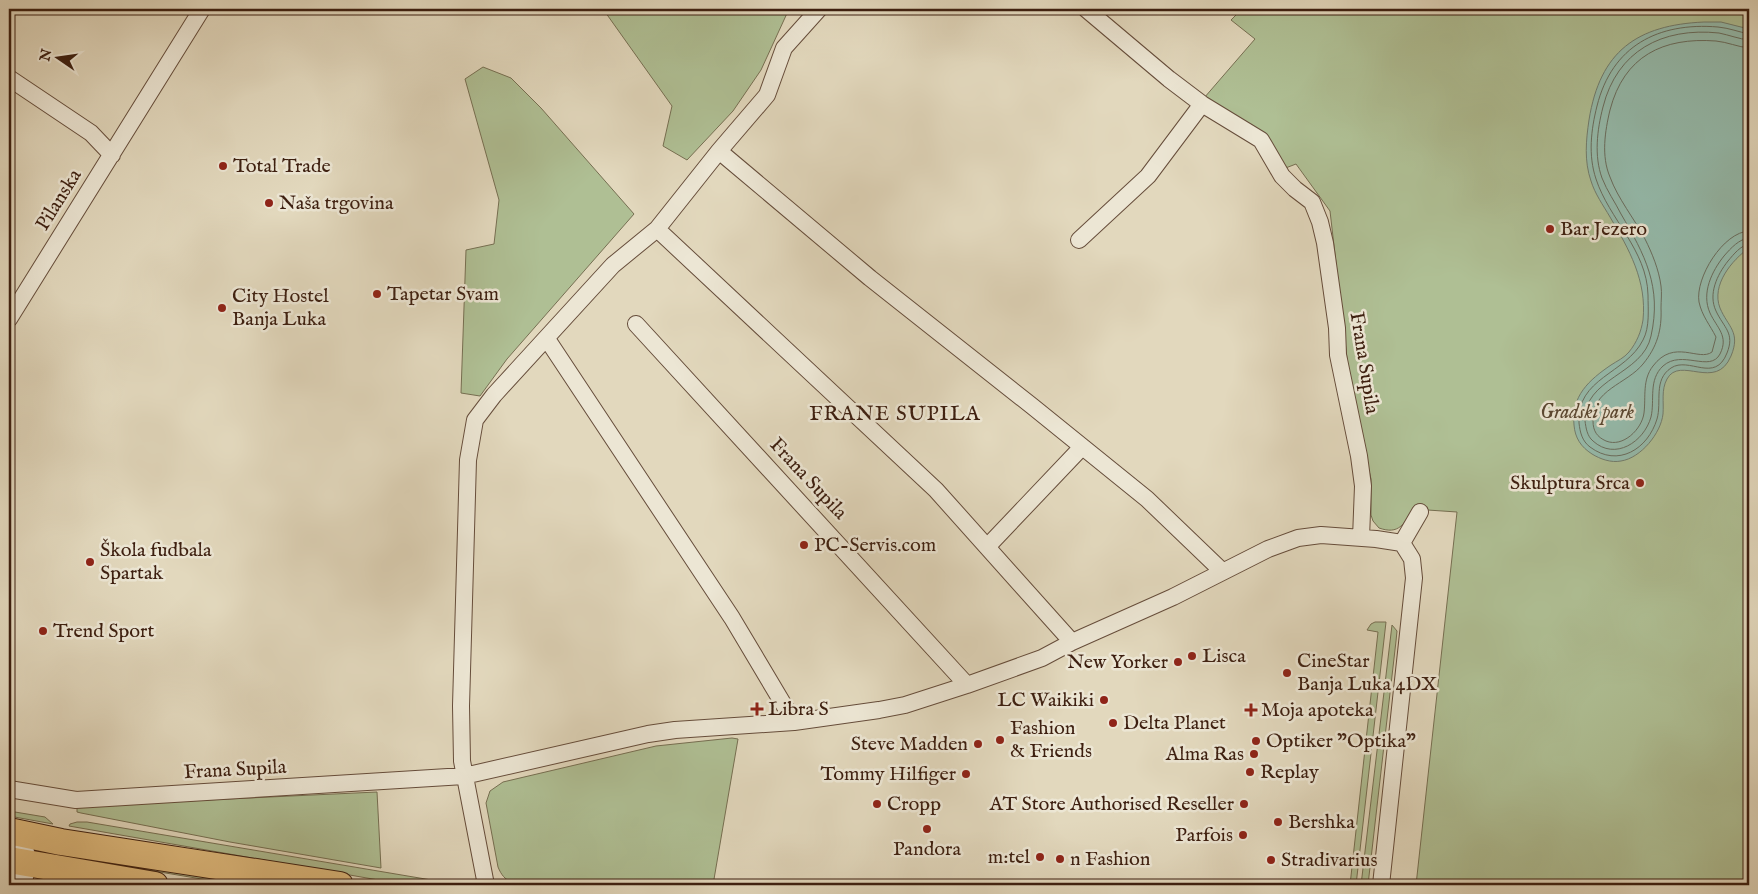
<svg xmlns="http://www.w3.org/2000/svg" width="1758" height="894" font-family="'IM FELL English',serif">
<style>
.green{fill:#afbf94;stroke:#766f52}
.water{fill:#95bbac;stroke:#727d6e}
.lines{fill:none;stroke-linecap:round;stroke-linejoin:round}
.shore{stroke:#696d5e;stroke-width:1}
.minor-casing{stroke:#664d3b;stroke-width:18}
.secondary-casing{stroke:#3d1f10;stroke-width:26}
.primary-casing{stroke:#3d1f10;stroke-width:28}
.minor{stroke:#ece6d4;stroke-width:16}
.secondary{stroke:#ece6d4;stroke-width:24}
.primary{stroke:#e1bc7e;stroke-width:26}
.poi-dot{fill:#8f2418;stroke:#ece6d4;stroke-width:2}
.labels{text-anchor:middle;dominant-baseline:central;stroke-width:5;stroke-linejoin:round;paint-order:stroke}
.poi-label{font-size:20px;fill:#3d1f10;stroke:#ece6d4;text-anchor:start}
.street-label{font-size:20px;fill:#3d1f10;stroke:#ece6d4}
.park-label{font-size:20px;font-style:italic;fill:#5a4731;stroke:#ece6d4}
.neighbourhood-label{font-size:21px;letter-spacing:1px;fill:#3d1f10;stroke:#ece6d4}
</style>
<rect width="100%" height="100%" fill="#e2d8bd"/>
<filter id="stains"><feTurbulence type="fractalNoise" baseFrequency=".004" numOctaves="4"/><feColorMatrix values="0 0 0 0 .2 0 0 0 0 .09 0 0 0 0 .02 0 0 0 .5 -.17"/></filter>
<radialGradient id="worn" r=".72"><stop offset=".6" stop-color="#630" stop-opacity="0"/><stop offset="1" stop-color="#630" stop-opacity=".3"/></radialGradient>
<path class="green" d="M603,9H789L761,70L733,111L687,160L663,146L672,106Z
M1242,9H1749V885H1416L1457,512L1413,509C1404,524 1399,535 1379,528L1373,521L1371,515V479L1351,393L1330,211L1296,164L1283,169L1204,98L1255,39L1231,20Z
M483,67L511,78L541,108L634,214L507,359L480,396L461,393L466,250L494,244L499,200L465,79Z
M1375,622H1386L1356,885H1350L1378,632L1367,630L1371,624Z
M1392,625L1397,631L1396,641L1369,876L1368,885H1361Z
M732,738L738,739L713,885H530C513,882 505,884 498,867L486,803L490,791L503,782L656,746Z
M377,792L381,868L230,842L81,813L77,812V806Z
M9,811L45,817L53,824L9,816Z
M77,822H87L461,885H407L69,826L70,824Z
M63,851L261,885H238L63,856Z"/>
<path class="water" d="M1704,22H1721L1749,29V248C1732,260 1711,285 1720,308C1728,327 1741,332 1731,356C1716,392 1680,355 1667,379C1661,390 1664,402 1663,414C1661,433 1641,458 1621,461C1611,463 1600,459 1592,454C1581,447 1575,438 1574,425C1571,396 1589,380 1611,365C1617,361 1624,358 1629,352C1637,342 1641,332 1643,320C1647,281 1629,249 1610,217C1603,205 1595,194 1591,181C1584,161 1586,140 1589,120C1600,51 1637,25 1704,22Z"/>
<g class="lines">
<path class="shore" d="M1749,34C1739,32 1729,28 1718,27C1658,22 1612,46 1597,106C1591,130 1588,155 1596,179C1609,219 1647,250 1648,295C1648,309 1650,327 1643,340C1626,374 1576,378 1579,423C1580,432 1582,441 1590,447C1618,468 1648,449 1657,419C1662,402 1653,380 1671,368C1689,356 1715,384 1727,353C1735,333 1724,328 1716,311C1708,294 1717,275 1728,261C1734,254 1740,246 1749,244
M1749,40C1739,39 1729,35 1719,33C1662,27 1617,51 1603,107C1597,130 1594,156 1602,178C1607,191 1615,202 1621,214C1645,255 1662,287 1651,336C1643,375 1583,378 1585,421C1586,428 1587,436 1593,441C1615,461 1644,442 1651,417C1655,400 1648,380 1663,366C1682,349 1710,373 1720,354C1729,336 1717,328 1710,313C1701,293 1712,271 1724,256C1731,248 1739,239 1749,238
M1749,48C1738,47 1727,42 1716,41C1663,37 1624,56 1610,110C1605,131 1601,156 1610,177C1618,199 1634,218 1645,239C1652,253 1659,270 1661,286C1662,293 1661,301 1661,308C1662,330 1657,347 1643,364C1627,384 1591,390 1593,421C1593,431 1597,437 1606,441C1623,448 1642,429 1644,413C1646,397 1642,380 1653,366C1674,338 1699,362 1712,352L1716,337C1710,325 1702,316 1699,302C1695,278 1723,232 1749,231"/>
<defs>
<path id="minor" d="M1086,9L1169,79L1202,104L1261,140L1282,176L1295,189L1312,202L1320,222L1325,243L1337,328L1338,355L1359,456L1363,486L1361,538
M9,78L91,133L112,155
M719,151L767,95L784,48L819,9
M1079,240L1148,176L1202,104
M9,319L202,9
M636,324L967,685
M547,339L732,618L794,722
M987,547L1082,447
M1072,642L936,490L657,229L719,151L870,278L1032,406L1147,499L1222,571
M9,789L76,800L464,776L648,734L675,730L794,722L879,710L905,705L967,685L1042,658L1072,642L1173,597L1268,549L1298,538L1321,535L1376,539L1402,543L1420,512
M486,885L462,761L461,706L468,460L475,420L494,395L613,265L657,229
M1381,885L1414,578L1412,559L1402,543"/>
<path id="secondary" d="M9,836C28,848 24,867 19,885"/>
<path id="primary" d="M9,831L61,842L340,885
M9,860L155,885"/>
</defs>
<use href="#minor" class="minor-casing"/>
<use href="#secondary" class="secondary-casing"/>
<use href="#primary" class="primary-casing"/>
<use href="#minor" class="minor"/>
<use href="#secondary" class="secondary"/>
<use href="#primary" class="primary"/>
</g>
<g class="poi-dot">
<circle cx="223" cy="166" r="5"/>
<circle cx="269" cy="203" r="5"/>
<circle cx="1550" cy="229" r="5"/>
<circle cx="377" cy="294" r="5"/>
<circle cx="222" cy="308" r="5"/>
<circle cx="1640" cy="483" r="5"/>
<circle cx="804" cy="545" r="5"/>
<circle cx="90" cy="562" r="5"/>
<circle cx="43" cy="631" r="5"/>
<circle cx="1192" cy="656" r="5"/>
<circle cx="1178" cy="662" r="5"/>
<circle cx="1287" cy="673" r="5"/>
<circle cx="1104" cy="700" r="5"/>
<path d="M754.5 701.5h5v5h5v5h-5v5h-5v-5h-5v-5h5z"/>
<path d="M1248.5 702.5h5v5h5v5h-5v5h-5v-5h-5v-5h5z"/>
<circle cx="1113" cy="723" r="5"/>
<circle cx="1000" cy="740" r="5"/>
<circle cx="1256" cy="741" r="5"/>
<circle cx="978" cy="744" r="5"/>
<circle cx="1254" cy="754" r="5"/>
<circle cx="1250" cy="772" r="5"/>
<circle cx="966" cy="774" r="5"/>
<circle cx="877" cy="804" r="5"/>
<circle cx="1244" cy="804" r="5"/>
<circle cx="1278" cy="822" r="5"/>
<circle cx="927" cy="829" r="5"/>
<circle cx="1243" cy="835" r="5"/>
<circle cx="1040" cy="857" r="5"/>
<circle cx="1060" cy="859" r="5"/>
<circle cx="1271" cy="860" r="5"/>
</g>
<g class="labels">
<g class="poi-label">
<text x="233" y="166">Total Trade</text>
<text x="279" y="203">Naša trgovina</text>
<text x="1560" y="229">Bar Jezero</text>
<text x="387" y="294">Tapetar Svam</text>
<text x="232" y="296">City Hostel<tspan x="232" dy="23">Banja Luka</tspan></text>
<text x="1630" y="483" text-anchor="end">Skulptura Srca</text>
<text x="814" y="545">PC-Servis.com</text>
<text x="100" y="550">Škola fudbala<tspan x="100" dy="23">Spartak</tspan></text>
<text x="53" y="631">Trend Sport</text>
<text x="1202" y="656">Lisca</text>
<text x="1297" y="661">CineStar<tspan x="1297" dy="23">Banja Luka 4DX</tspan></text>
<text x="1168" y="662" text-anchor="end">New Yorker</text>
<text x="1094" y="700" text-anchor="end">LC Waikiki</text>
<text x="768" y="709">Libra S</text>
<text x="1261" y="710">Moja apoteka</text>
<text x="1123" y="723">Delta Planet</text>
<text x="1010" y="728">Fashion<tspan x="1010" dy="23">&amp; Friends</tspan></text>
<text x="1266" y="741">Optiker "Optika"</text>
<text x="968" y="744" text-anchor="end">Steve Madden</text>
<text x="1244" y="754" text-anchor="end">Alma Ras</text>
<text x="1260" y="772">Replay</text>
<text x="956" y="774" text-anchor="end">Tommy Hilfiger</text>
<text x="887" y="804">Cropp</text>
<text x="1234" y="804" text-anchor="end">AT Store Authorised Reseller</text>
<text x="1288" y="822">Bershka</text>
<text x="1233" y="835" text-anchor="end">Parfois</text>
<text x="927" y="849" text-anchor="middle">Pandora</text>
<text x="1030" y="857" text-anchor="end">m:tel</text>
<text x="1070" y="859">n Fashion</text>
<text x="1281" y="860">Stradivarius</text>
</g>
<g class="street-label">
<text transform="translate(59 200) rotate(-58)">Pilanska</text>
<text transform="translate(1364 363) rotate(81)">Frana Supila</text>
<text transform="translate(808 479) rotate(47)">Frana Supila</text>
<text transform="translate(235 770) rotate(-3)">Frana Supila</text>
</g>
<g class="park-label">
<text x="1587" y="412">Gradski park</text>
</g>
<g class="neighbourhood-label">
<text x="895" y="414">FRANE SUPILA</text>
</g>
</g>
<rect width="1758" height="894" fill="none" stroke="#e2d8bd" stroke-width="30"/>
<rect x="10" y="10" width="1738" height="874" fill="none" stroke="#3d1f10" stroke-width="2.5"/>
<rect x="15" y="15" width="1728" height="864" fill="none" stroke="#3d1f10"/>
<g transform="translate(58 58) rotate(283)" stroke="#ece6d4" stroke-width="4" paint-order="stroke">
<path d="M0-4L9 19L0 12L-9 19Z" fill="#3d1f10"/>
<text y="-8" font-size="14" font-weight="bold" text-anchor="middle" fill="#3d1f10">N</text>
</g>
<rect width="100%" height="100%" filter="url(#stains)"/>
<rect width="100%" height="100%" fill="url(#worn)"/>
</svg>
